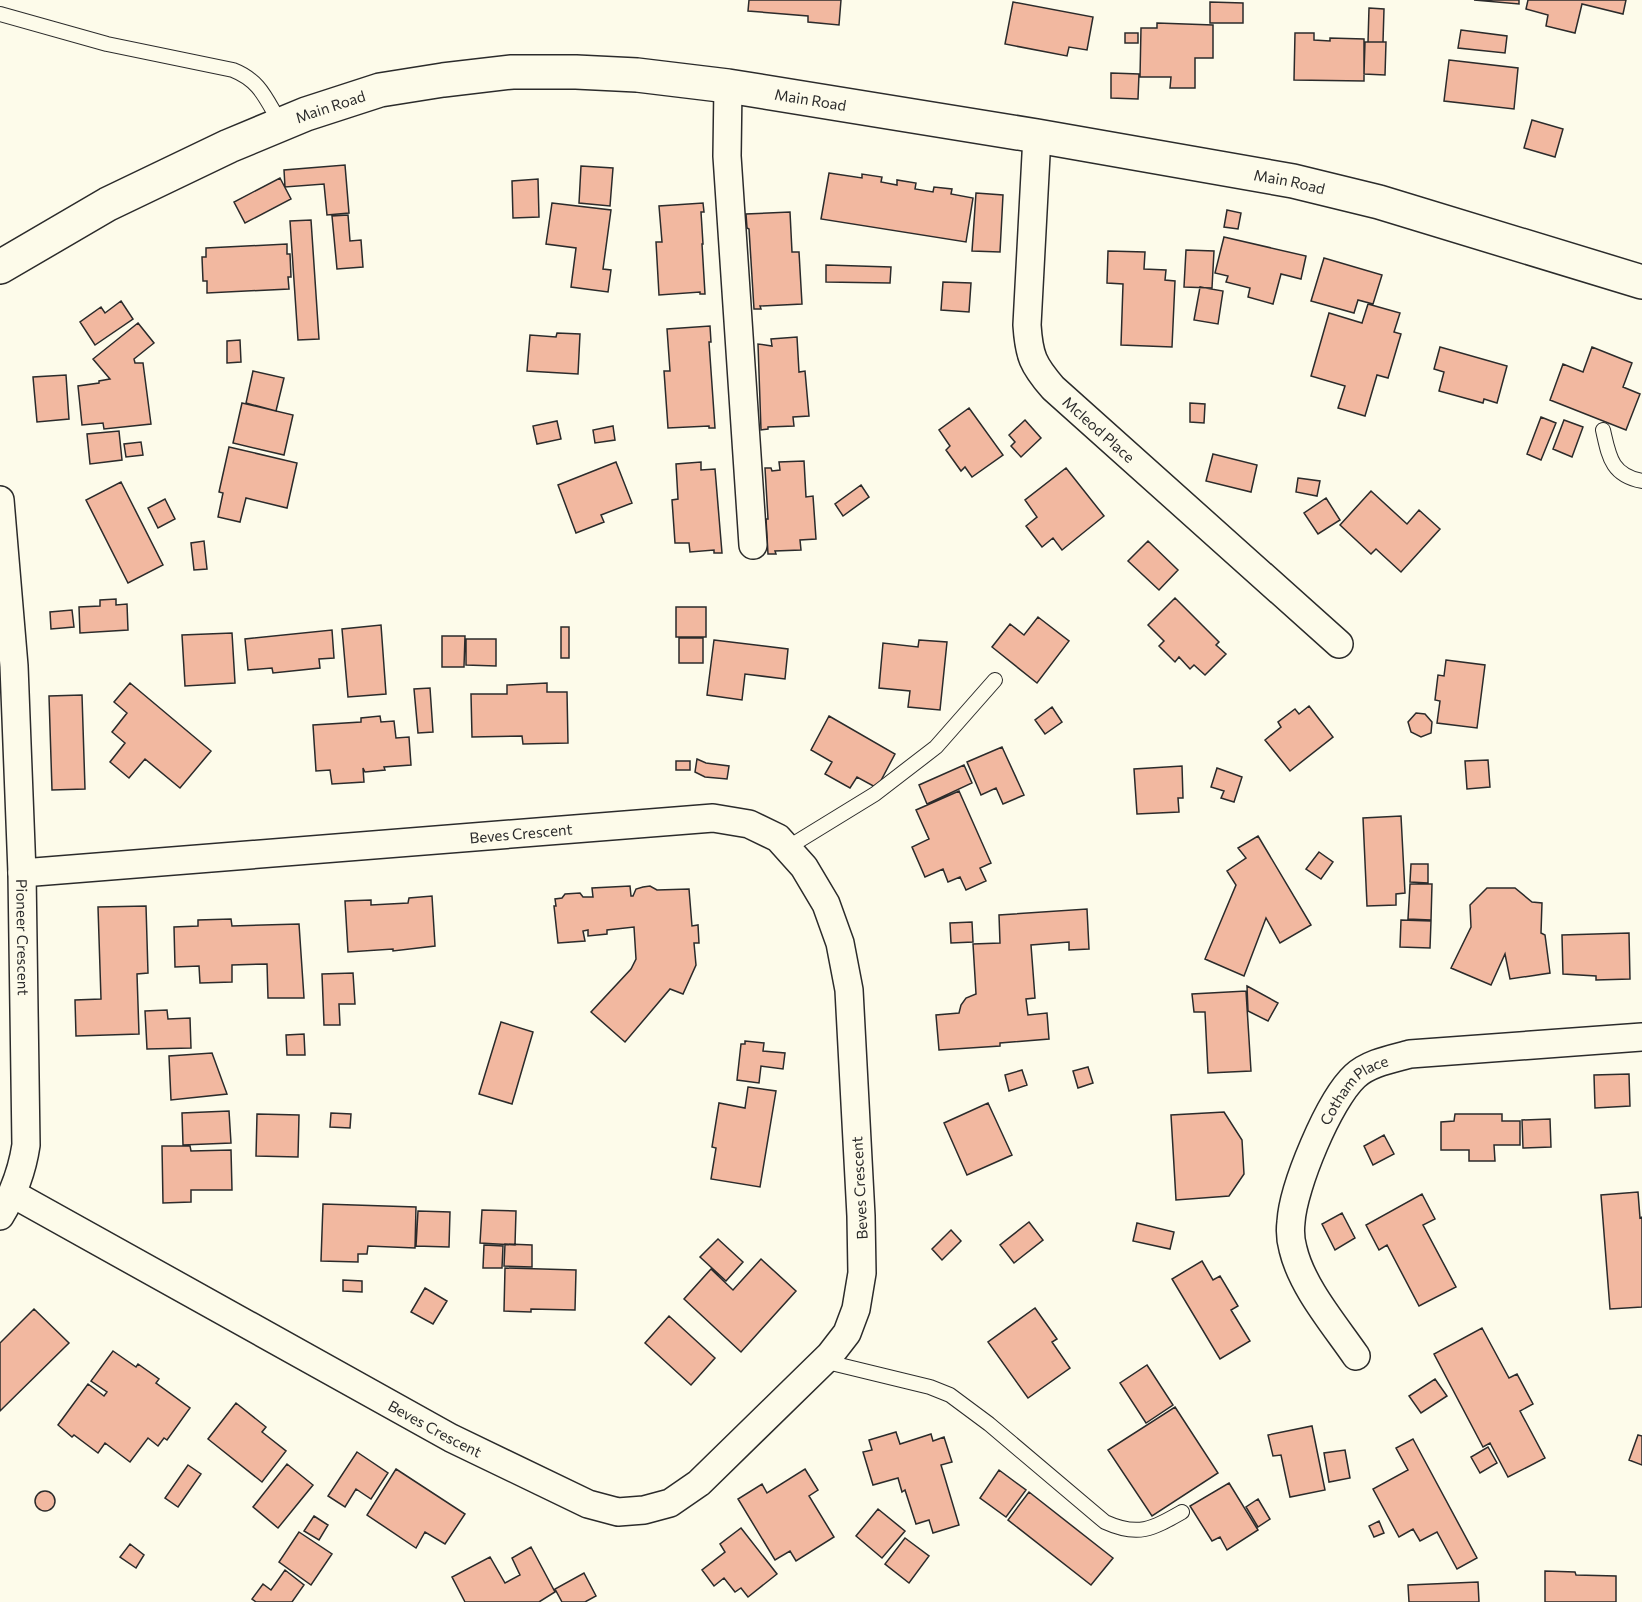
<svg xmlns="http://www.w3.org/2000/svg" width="1642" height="1602" font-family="Commissioner,sans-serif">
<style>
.building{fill:#f2b8a0;stroke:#2b2b2b;stroke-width:1.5}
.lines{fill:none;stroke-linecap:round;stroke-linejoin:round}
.service-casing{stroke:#2b2b2b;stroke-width:16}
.minor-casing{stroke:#2b2b2b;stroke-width:30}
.secondary-casing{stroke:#2b2b2b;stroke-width:36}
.service{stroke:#fdfbea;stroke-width:14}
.minor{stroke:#fdfbea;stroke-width:27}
.secondary{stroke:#fdfbea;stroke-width:33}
.labels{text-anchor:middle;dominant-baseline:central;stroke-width:4.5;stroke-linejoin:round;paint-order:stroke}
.street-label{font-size:15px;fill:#2b2b2b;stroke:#fdfbea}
</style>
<rect width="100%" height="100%" fill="#fdfbea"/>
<path class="building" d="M749,0H841L839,25L808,22V16L748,11Z
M1474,0H1519V4Z
M1528,0H1626L1623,14L1582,4L1575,33L1546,26L1548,15L1526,9Z
M1013,2L1093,17L1087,50L1069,47L1067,56L1005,44Z
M1210,2L1243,3V23H1210Z
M1369,8L1384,9L1383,42H1368Z
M1157,23L1213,25V58H1195V88H1170L1171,77H1140L1141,28H1157Z
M1461,30L1507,36L1505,53L1458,48Z
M1125,33H1138V43H1125Z
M1295,33H1314V40L1330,41V38L1364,39V81L1294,80Z
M1365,42H1386L1385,75L1364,74Z
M1449,60L1518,68L1514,109L1444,101Z
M1111,73L1139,74L1138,99L1111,98Z
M1532,120L1563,129L1555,157L1524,148Z
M345,165L349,213L327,215L324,184L285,187L284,170Z
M581,166L613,168L610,206L579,203Z
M829,173L862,178V174L882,177L881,182L897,185V180L916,183L915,189L933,192L934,187L952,189L951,194L973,198L966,242L821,219Z
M280,178L291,199L245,223L234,202Z
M538,179L539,217L513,218L512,181Z
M976,193L1003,195L1000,252L972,251Z
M552,203L611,210L603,269L611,270L608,292L571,287L576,248L546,244Z
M703,203L704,212H701L703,244H702L705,294H700V292L659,295L656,242H662L659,206Z
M1227,210L1241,213L1238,229L1224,227Z
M790,212L792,252H799L802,304L760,306L761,309H754L749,229L747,228L746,214Z
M348,215L350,241L361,240L363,267L337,269L332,216Z
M311,220L319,339L298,340L290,221Z
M1224,237L1306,256L1301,279L1281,274L1273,304L1248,297L1250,288L1226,282L1228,276L1215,273Z
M287,244V254H290L291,277H288L289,289L207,293V281H203L202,257H206V248Z
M1186,250L1214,251L1212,288L1184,287Z
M1108,251L1145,252L1144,269L1166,270L1165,280L1175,281L1172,347L1121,345L1123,284L1107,283Z
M1324,258L1382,275L1373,304L1358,300L1354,313L1311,301Z
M826,265L891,267L890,283L826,282Z
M943,282L971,283L969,312L941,310Z
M1200,287L1223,291L1218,324L1194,320Z
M121,301L133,319L95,345L80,322L101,307L105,313Z
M1368,304L1400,313L1394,332L1401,334L1388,378L1377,375L1365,416L1338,408L1345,386L1311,376L1329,313L1362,323Z
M138,323L154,343L134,359L135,363H143L151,424L104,429L103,423L82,425L78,386L99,383V381L110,379L93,359Z
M710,326L711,342H709L715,428H709V426L668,428L664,371H670L667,329Z
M557,333L580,334L578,374L527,371L530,335L556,337Z
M797,337L799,372L805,371L809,416L793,417L794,426L768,427V429L761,430L758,344L772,346L771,339Z
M240,340L241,362L227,363V341Z
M1440,347L1507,366L1497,403L1484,399L1483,403L1439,391L1444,372L1434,369Z
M1592,347L1632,363L1623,387L1640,394L1626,430L1550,400L1563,364L1583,372Z
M253,371L284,378L276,411L246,403Z
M66,375L69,419L37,422L33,377Z
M242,403L293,415L284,455L233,443Z
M1190,403L1205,404L1204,423L1190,422Z
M969,408L1003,455L972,477L965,467L961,471L946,450L950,446L939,430Z
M1541,417L1556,423L1541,460L1527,454Z
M1025,420L1041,438L1021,457L1011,446L1015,442L1009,435Z
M1564,420L1583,427L1572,457L1553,449Z
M557,421L561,439L537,444L533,426Z
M613,426L615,440L595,443L593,430Z
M119,431L122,460L90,464L87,434Z
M141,442L143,455L126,457L124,444Z
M229,447L297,463L287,508L246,498L240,522L218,517L223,493L219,492Z
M1213,454L1257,465L1251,492L1206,481Z
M804,461L806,497L813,496L816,539L800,540L801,550L775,551L776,554H768L766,519H768L765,468H771L772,471L780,470L779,462Z
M616,462L632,503L601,515L604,522L576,533L558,485Z
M701,462V470L715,469L722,553H714V550L690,552L689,543H675L672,500L678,499L676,464Z
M1066,468L1104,516L1062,550L1053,538L1042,547L1026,526L1037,517L1025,500Z
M1298,478L1320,481L1317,496L1296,492Z
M121,482L163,565L128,583L86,500Z
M861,485L869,497L843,516L835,504Z
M1371,491L1407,524L1419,510L1440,529L1401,572L1376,549L1371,554L1340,525Z
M1326,498L1340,520L1318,534L1304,513Z
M165,499L175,519L158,528L148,508Z
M204,541L207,569L194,570L191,543Z
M1148,541L1178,570L1159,590L1128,561Z
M1175,598L1219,642L1216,645L1226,654L1205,675L1194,665L1190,669L1179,657L1175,662L1159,646L1164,641L1148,625Z
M116,599V605L127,604L128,630L80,633L79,607L100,606V600Z
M676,607H706V637H676Z
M72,610L74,627L51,629L50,612Z
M1038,617L1069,641L1037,683L992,647L1010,624L1024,635Z
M381,625L386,694L348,697L342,629Z
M561,627H569V658H561Z
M332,630L334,658L319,659L320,668L273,673L272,668L248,670L245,639Z
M232,633L235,683L185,686L182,635Z
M442,636H465L464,667H442Z
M679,638H703V663H679Z
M466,639H496V666L466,665Z
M714,640L788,649L785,679L745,674L742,700L707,695Z
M919,640L947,642L940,710L908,707L910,691L879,688L883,643L918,647Z
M1446,660L1485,665L1477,728L1437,723L1440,701L1435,700L1438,675L1444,676Z
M130,683L211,751L180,788L145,759L129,778L110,762L125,743L112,732L127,713L114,702Z
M547,683V692H567L568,743L523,744L522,736L472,737L471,694H507V685Z
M430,688L433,732L418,733L414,689Z
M82,695L85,789L52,790L49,696Z
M1309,706L1333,737L1290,771L1265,740L1281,727L1278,722L1295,709L1299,714Z
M1052,707L1062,722L1045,734L1035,720Z
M1416,713L1425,714L1432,722L1431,733L1421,737L1411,732L1408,722Z
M380,716L381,722L394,721L396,738L409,737L411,765L384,767L385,770L365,772L363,768L364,782L332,784L330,770L316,771L313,725L361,722V718Z
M829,716L895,754L877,788L857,777L850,788L825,774L832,762L811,750Z
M1002,747L1024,795L1003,804L996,788L981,795L967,762Z
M697,759L706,763L729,766L727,779L705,777L695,772Z
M1488,760L1490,787L1467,789L1465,761Z
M676,761H690V770H676Z
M964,765L972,783L927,804L919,785Z
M1182,766L1183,798H1178L1179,812L1137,814L1134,769Z
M1217,768L1242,777L1234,802L1221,798L1224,791L1211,787Z
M959,791L991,863L980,868L986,881L966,890L960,877L948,882L943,869L925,877L912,847L929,839L916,810Z
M1401,816L1405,893L1396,894V905L1367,906L1363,818Z
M1258,836L1311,925L1280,943L1266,918L1244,976L1205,959L1236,885L1227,871L1246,858L1238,848Z
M1319,852L1333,862L1321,879L1306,869Z
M1411,864H1428V883L1410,882Z
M1410,884H1432L1431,920L1408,919Z
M630,886L631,896H633L636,889L643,887L650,886L657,890L689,889L692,926L698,925L699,943H694L696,965L683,994L670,989L625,1042L591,1012L631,969L636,959L634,927L607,930V934L588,936V930L583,931L585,941L558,943L554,906H556L555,899L562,898L565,894L580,893L583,897H593L592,888Z
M1487,888H1515L1532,902L1542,903L1541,933L1545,935L1550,973L1510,979L1505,954L1491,985L1451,968L1471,927L1470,905Z
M432,896L435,946L393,951V949L348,952L345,901L371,900V905L408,903L409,898Z
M146,906L148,973L137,974L139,1034L76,1036L75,1000L101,999L98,907Z
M1087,909L1089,949L1069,950V942L1031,945L1035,998L1026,999L1028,1015L1047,1013L1049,1039L1000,1043V1046L939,1050L936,1015L959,1013L961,1005L966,998L976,994L973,944L1000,943L999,915Z
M231,919L232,926L299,924L304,998H268L267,964L232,965V982L200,983L199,966L175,967L174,927L198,926V920Z
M1401,920L1431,921L1430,948L1400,947Z
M972,922L973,942L951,943L950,923Z
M1629,933L1630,979L1596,980V976L1563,974L1562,935Z
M353,973L355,1004H339L340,1025H324L322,974Z
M1247,986L1278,1003L1268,1021L1248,1011Z
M1246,991L1251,1071L1208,1073L1205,1012H1194L1192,994Z
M167,1010L168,1019L190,1018L191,1048L147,1049L145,1011Z
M501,1022L533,1032L512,1104L479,1094Z
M304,1034L305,1055H287L286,1035Z
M745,1041L764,1043L763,1051L785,1053L783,1069L761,1066L759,1083L737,1080L741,1044H745Z
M212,1053L227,1094L171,1100L169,1056Z
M1088,1067L1093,1083L1078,1088L1073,1071Z
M1022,1070L1027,1085L1009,1091L1005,1075Z
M1629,1074L1630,1106L1595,1108L1594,1075Z
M748,1087L776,1091L760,1187L711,1179L716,1148L712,1147L719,1103L745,1108Z
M988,1103L1012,1155L967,1175L944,1123Z
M229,1111L231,1143L183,1145L182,1113Z
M1224,1112L1242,1140L1244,1174L1229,1196L1176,1200L1171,1115Z
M331,1113L351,1114L350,1128L330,1127Z
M257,1114L299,1115L298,1157L256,1156Z
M1455,1114H1502V1121H1520V1145H1494L1495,1161H1469V1150H1441V1122L1454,1121Z
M1550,1119L1551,1147L1523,1148L1522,1120Z
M1384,1135L1394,1154L1373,1165L1364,1146Z
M162,1146H190L191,1151L231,1150L232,1190H191V1202L163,1203Z
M1638,1192L1640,1218L1642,1217V1307L1610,1309L1601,1195Z
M1422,1194L1435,1219L1423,1225L1456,1287L1419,1306L1387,1245L1379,1250L1366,1225Z
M323,1204L416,1207L415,1248L368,1246L367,1254H358V1262L321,1261Z
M482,1210L516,1211L515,1245L480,1243Z
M418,1211L450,1212L449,1247L416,1246Z
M1342,1213L1355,1238L1335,1250L1322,1224Z
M1029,1222L1043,1240L1014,1263L1000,1245Z
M1137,1223L1174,1232L1170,1249L1133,1241Z
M951,1230L961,1241L942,1260L932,1249Z
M718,1239L743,1262L726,1281L700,1257Z
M505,1244L532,1245V1267L504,1266Z
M484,1245L503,1246L502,1268H483Z
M761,1259L796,1291L741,1352L684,1299L711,1269L733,1290Z
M1202,1261L1213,1280L1220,1276L1238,1306L1231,1310L1250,1341L1220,1359L1172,1279Z
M505,1268L576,1270L575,1310L531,1309V1312L504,1311Z
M343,1280L362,1281V1292L343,1291Z
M425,1288L447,1301L433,1324L411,1312Z
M1035,1308L1057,1339L1052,1342L1070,1368L1028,1398L988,1342Z
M34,1309L69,1343L0,1411V1343Z
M669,1316L715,1358L691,1385L645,1343Z
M1482,1328L1509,1378L1517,1374L1533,1404L1520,1411L1545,1458L1508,1477L1490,1443L1483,1447L1434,1354Z
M113,1351L136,1367L138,1364L159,1379L156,1383L190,1408L167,1440L164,1438L158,1446L148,1438L130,1462L105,1443L98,1453L74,1435L72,1437L58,1425L88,1384L104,1396L107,1392L91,1381Z
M1147,1365L1173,1405L1146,1423L1120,1383Z
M1435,1379L1447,1396L1421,1413L1409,1396Z
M236,1403L266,1427L262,1432L286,1451L262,1482L208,1439Z
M1175,1407L1218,1473L1152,1516L1108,1450Z
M1312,1426L1325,1490L1290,1497L1281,1455L1273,1456L1268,1435Z
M896,1432L900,1444L931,1434L933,1441L944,1437L952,1462L941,1465L959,1525L933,1533L929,1520L916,1524L905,1490L902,1492L898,1478L873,1485L863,1452L872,1450L869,1440Z
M1638,1435L1642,1436V1465L1629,1460Z
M1413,1439L1477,1558L1457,1569L1437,1532L1420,1541L1413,1529L1399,1537L1373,1489L1408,1470L1396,1448Z
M1488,1447L1497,1463L1480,1473L1471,1457Z
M1345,1450L1350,1478L1329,1482L1324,1453Z
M357,1452L388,1473L371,1499L356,1489L345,1507L328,1496Z
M287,1464L313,1485L278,1528L253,1507Z
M188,1465L201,1474L178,1507L165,1498Z
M396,1469L465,1514L445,1544L425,1532L416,1548L367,1515Z
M805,1469L818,1490L809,1496L834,1537L796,1561L790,1551L775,1560L738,1499L762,1484L767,1493Z
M999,1470L1026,1490L1006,1517L980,1498Z
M1229,1483L1258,1530L1227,1550L1220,1537L1212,1541L1190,1506Z
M35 1501a10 10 0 1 1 20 0a10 10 0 1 1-20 0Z
M1029,1492L1113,1558L1091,1585L1008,1520Z
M1258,1499L1270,1519L1258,1527L1246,1507Z
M878,1509L905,1531L882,1558L856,1536Z
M314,1516L328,1525L319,1540L304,1531Z
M1379,1521L1384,1533L1374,1537L1369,1526Z
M741,1528L777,1574L748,1597L741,1588L735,1592L724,1578L714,1586L702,1570L725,1552L720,1544Z
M299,1532L332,1554L311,1585L279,1562Z
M905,1538L929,1556L909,1583L885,1564Z
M130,1544L144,1555L136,1568L120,1557Z
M531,1547L555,1592L539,1602H465L452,1577L490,1557L505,1583L520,1575L512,1558Z
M285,1570L304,1585L292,1602H256L252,1599L263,1584L271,1590Z
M1545,1571L1575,1572L1576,1575L1616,1576V1602H1545Z
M584,1573L596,1596L585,1602H562L555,1589Z
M1478,1582L1479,1602H1409L1408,1585Z"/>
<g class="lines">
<defs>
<path id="service" d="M0,14L107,44L233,70C261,81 266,100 281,124
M1603,430C1609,456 1611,475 1642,481
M787,848L875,794L936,747L995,680
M823,1361L930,1387L950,1395L989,1424L1105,1522C1138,1537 1152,1529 1182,1512"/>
<g id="minor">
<path d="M728,86L727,156L753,545"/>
<path id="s1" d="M1037,136L1027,325C1029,356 1033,365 1053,388L1339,644"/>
<path id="s2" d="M0,500L14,666L22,873L26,1145C22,1172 14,1193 0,1216"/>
<path id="s3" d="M13,1194L451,1438L588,1504L618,1512L644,1510L670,1503L699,1483L830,1355L847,1333L856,1309L862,1273L861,1216L849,990L840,943L826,904L804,867L778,838L749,824L713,818L22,873"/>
<path id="s4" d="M1356,1356C1334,1324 1302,1287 1293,1249C1291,1242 1290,1230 1291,1222C1293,1187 1329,1100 1355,1076C1369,1063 1392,1059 1410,1054L1642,1037"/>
</g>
<g id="secondary">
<path id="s5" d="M0,267L108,204L229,146L306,114L380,90L443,80L512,72H576L637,75L728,86L1037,136L1293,181L1379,202L1642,282"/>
</g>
</defs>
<use href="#service" class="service-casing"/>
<use href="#minor" class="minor-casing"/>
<use href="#secondary" class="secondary-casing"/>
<use href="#service" class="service"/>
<use href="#minor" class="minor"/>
<use href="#secondary" class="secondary"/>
</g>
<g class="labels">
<g class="street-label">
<text stroke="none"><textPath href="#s5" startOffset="854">Main Road</textPath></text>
<text stroke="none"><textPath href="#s5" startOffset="368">Main Road</textPath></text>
<text stroke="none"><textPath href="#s5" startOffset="1340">Main Road</textPath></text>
<text stroke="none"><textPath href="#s1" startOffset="321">Mcleod Place</textPath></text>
<text transform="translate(521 833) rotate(-5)">Beves Crescent</text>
<text stroke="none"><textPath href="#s2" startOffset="438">Pioneer Crescent</textPath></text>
<text stroke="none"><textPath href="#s4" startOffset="303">Cotham Place</textPath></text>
<text transform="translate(859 1188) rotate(-93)">Beves Crescent</text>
<text stroke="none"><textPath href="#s3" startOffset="483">Beves Crescent</textPath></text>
</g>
</g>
</svg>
